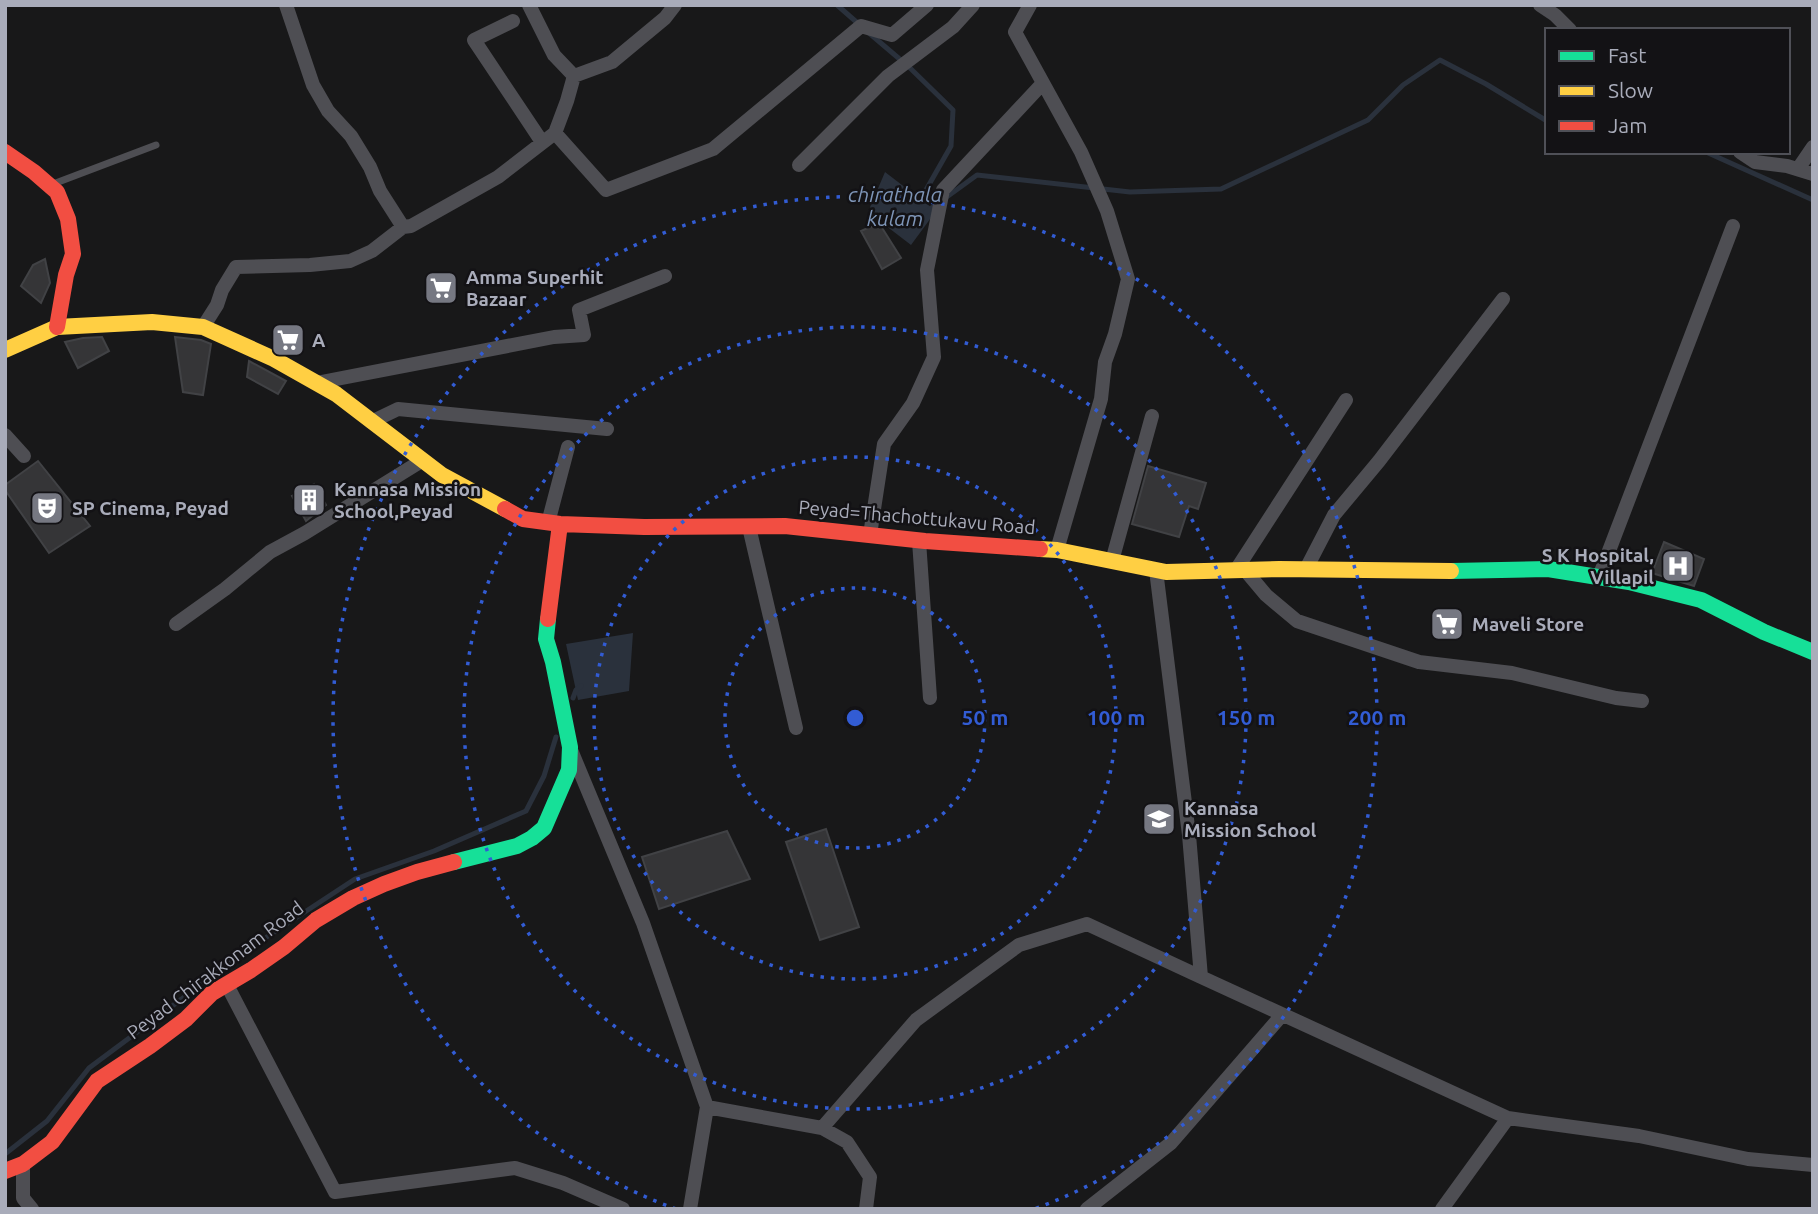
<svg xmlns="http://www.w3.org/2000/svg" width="1818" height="1214" font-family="Ubuntu,sans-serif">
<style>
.water{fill:#2a313c}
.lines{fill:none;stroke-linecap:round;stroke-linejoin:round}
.stream{stroke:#2a313c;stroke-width:5}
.building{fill:#353537;stroke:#414245;stroke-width:2}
.lane{stroke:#4e4e53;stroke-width:7}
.street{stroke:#4e4e53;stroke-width:14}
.fast{stroke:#16e098;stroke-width:16}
.slow{stroke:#ffcf43;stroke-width:16}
.jam{stroke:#f24e42;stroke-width:16}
.ring{fill:none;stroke:#325cd4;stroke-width:3.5;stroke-dasharray:3.5 7}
.labels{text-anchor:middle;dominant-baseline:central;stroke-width:5;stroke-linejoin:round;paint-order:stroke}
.poi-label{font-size:19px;font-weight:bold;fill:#a9acba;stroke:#131215;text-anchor:start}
.street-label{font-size:19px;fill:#a9acba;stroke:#131215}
.water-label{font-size:21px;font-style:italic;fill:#7e95b7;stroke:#131215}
.centre{fill:#325cd4;stroke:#131215;stroke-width:3.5}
.ring-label{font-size:21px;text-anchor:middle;font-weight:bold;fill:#325cd4;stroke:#131215;stroke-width:5;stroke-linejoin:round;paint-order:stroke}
</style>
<rect width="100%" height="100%" fill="#181819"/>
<path class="water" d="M885,172L936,211L911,245L868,212Z
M633,633L629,691L578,700L566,644Z"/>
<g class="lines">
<path class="stream" d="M837,5L861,26
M869,33L909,67L953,110L951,146L918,204
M1706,152L1813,200
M926,212L977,175L1130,192L1221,189L1368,120L1403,85L1440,60L1486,84L1547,121
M573,698L576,690L581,686
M5,1154L47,1121L89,1068L250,948L355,879L434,851L526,811L544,776L556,737"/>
</g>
<path class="building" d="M879,223L901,258L882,269L861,231Z
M45,259L50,283L41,303L21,286L33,265Z
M102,337L109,351L78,368L65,342L83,338Z
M175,337L201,340L211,344L203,395L183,392Z
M249,361L286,381L278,394L247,377Z
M38,461L90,526L49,553L5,490V485Z
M1148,466L1206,483L1198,509L1189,506L1179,537L1132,524Z
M314,484L326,505L306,521L292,496Z
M1664,542L1704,559L1694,586L1652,573Z
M826,829L859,927L820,940L786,842Z
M727,831L750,879L659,909L642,857Z"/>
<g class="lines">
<path class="lane" d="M53,184L156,145"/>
<path class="street" d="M286,5L313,85L328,111L351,136L370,167L380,191L403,227
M529,5L554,55L574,76L612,62L665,18L675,5
M1030,5L1015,32L1081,152L1107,211L1128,279L1115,334L1105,362L1101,399L1057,550
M1540,5L1555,15L1570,30
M513,21L474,40L542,142
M555,133L606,190L713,149L861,26L892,35L927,5
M1740,152L1755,162L1787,166L1813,174
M799,165L888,76L953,27L973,5
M1798,169L1813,147
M203,327L217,305L222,290L236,267L310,265L350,261L372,251L403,227L411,226L498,177L555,133L567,101L574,76
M316,383L554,337L584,335L579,310L665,276
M371,422L398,409L607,429
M5,435L24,456
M548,523L568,447
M749,527L796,728
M870,535L884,444L913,403L934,357L927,270L943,190L1043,83
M919,541L930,698
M1112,561L1152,416
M1306,569L1334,515L1379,461L1503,299
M1156,570L1189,835L1201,977L1508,1118L1442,1209
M1236,570L1346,400
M1245,570L1266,595L1297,621L1419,662L1512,673L1616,698L1642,701
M1599,577L1733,226
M176,624L225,589L270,552L305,533L423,460
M571,750L643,923L707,1107L690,1209
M227,985L335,1192L515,1168L563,1183L623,1209
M707,1107L822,1128L847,1142L870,1177L866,1209
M1508,1118L1639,1136L1748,1159L1813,1165
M822,1128L916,1020L1019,945L1087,924L1201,977
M23,1164V1198L32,1209
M1087,1209L1171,1143L1282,1015"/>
<path class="fast" d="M1451,571L1548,569L1629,582L1701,600L1764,632L1813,652
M454,862L517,846L532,838L544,828L569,770L570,747L553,662L546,639L548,619"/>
<path class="slow" d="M5,350L57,327L152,322L203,327L274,359L336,394L442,475L505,509
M1040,549L1057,550L1166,572L1279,569L1451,571"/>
<path class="jam" d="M5,152L34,172L57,192L68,219L73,254L66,275L57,327
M505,509L523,519L560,524L644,527L785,526L925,541L1040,549
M548,619L560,524
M5,1171L23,1164L52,1142L97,1081L150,1046L186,1019L212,993L251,970L284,947L316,920L353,898L384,884L417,872L454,862"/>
</g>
<g class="ring">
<circle cx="855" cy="718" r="130"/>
<circle cx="855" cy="718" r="261"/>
<circle cx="855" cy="718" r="391"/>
<path d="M676 1209A522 522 0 1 1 1034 1209"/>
</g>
<defs>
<symbol id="supermarket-square" viewBox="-11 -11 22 22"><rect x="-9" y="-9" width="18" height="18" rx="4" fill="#767882" stroke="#131215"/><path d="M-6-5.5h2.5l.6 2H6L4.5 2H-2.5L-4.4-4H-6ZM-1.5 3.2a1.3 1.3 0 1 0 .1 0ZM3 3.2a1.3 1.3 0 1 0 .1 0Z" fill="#fff"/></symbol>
<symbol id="building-square" viewBox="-11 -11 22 22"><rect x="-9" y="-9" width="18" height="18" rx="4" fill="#767882" stroke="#131215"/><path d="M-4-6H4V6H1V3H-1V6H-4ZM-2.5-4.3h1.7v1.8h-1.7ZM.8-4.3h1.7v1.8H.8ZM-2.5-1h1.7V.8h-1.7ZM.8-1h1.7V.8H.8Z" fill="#fff"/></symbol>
<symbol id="theatre-square" viewBox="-11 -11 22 22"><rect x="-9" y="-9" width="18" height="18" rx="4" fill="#767882" stroke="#131215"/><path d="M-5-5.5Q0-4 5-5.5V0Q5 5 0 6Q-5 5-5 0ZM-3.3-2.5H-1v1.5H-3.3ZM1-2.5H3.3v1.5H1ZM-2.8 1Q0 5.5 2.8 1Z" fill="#fff"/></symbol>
<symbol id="hospital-square" viewBox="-11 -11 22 22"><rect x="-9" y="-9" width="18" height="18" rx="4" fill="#767882" stroke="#131215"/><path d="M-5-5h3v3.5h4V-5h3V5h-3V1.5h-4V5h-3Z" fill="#fff"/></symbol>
<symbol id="school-square" viewBox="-11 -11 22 22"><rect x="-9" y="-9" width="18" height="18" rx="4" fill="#767882" stroke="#131215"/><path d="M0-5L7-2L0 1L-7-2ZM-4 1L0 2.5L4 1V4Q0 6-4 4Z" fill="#fff"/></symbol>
</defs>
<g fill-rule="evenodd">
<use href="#supermarket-square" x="422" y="269" width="38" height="38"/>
<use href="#supermarket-square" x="269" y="321" width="38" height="38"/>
<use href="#building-square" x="290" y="481" width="38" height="38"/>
<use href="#theatre-square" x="28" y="489" width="38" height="38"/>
<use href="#hospital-square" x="1659" y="547" width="38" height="38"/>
<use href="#supermarket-square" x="1428" y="605" width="38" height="38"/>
<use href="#school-square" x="1140" y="800" width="38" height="38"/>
</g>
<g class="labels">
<g class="poi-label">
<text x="466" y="277">Amma Superhit<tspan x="466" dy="22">Bazaar</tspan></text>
<text x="312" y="340">A</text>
<text x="334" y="489">Kannasa Mission<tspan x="334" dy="22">School,Peyad</tspan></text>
<text x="72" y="508">SP Cinema, Peyad</text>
<text x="1654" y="555" text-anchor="end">S K Hospital,<tspan x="1654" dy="22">Villapil</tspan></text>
<text x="1472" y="624">Maveli Store</text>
<text x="1184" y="808">Kannasa<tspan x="1184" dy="22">Mission School</tspan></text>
</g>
<g class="street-label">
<text transform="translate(917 517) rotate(5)">Peyad=Thachottukavu Road</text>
<text transform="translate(215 970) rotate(-37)">Peyad Chirakkonam Road</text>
</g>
<g class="water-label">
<text x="895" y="194">chirathala<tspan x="895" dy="24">kulam</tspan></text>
</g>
</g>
<circle cx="855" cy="718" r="10" class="centre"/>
<g class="ring-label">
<text x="985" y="725">50 m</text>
<text x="1116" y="725">100 m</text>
<text x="1246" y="725">150 m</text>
<text x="1377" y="725">200 m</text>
</g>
<rect width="1818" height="1214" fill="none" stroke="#a9acba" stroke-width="14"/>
<rect x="1545" y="28" width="245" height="126" fill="#131215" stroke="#4f5057" stroke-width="2"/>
<rect x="1559" y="51" width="35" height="10" fill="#16e098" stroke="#4f5057" stroke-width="2"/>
<text x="1608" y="63" font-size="21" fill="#a9acba">Fast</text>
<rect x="1559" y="86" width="35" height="10" fill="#ffcf43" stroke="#4f5057" stroke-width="2"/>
<text x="1608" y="98" font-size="21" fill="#a9acba">Slow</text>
<rect x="1559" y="121" width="35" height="10" fill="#f24e42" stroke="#4f5057" stroke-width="2"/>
<text x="1608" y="133" font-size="21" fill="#a9acba">Jam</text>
</svg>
